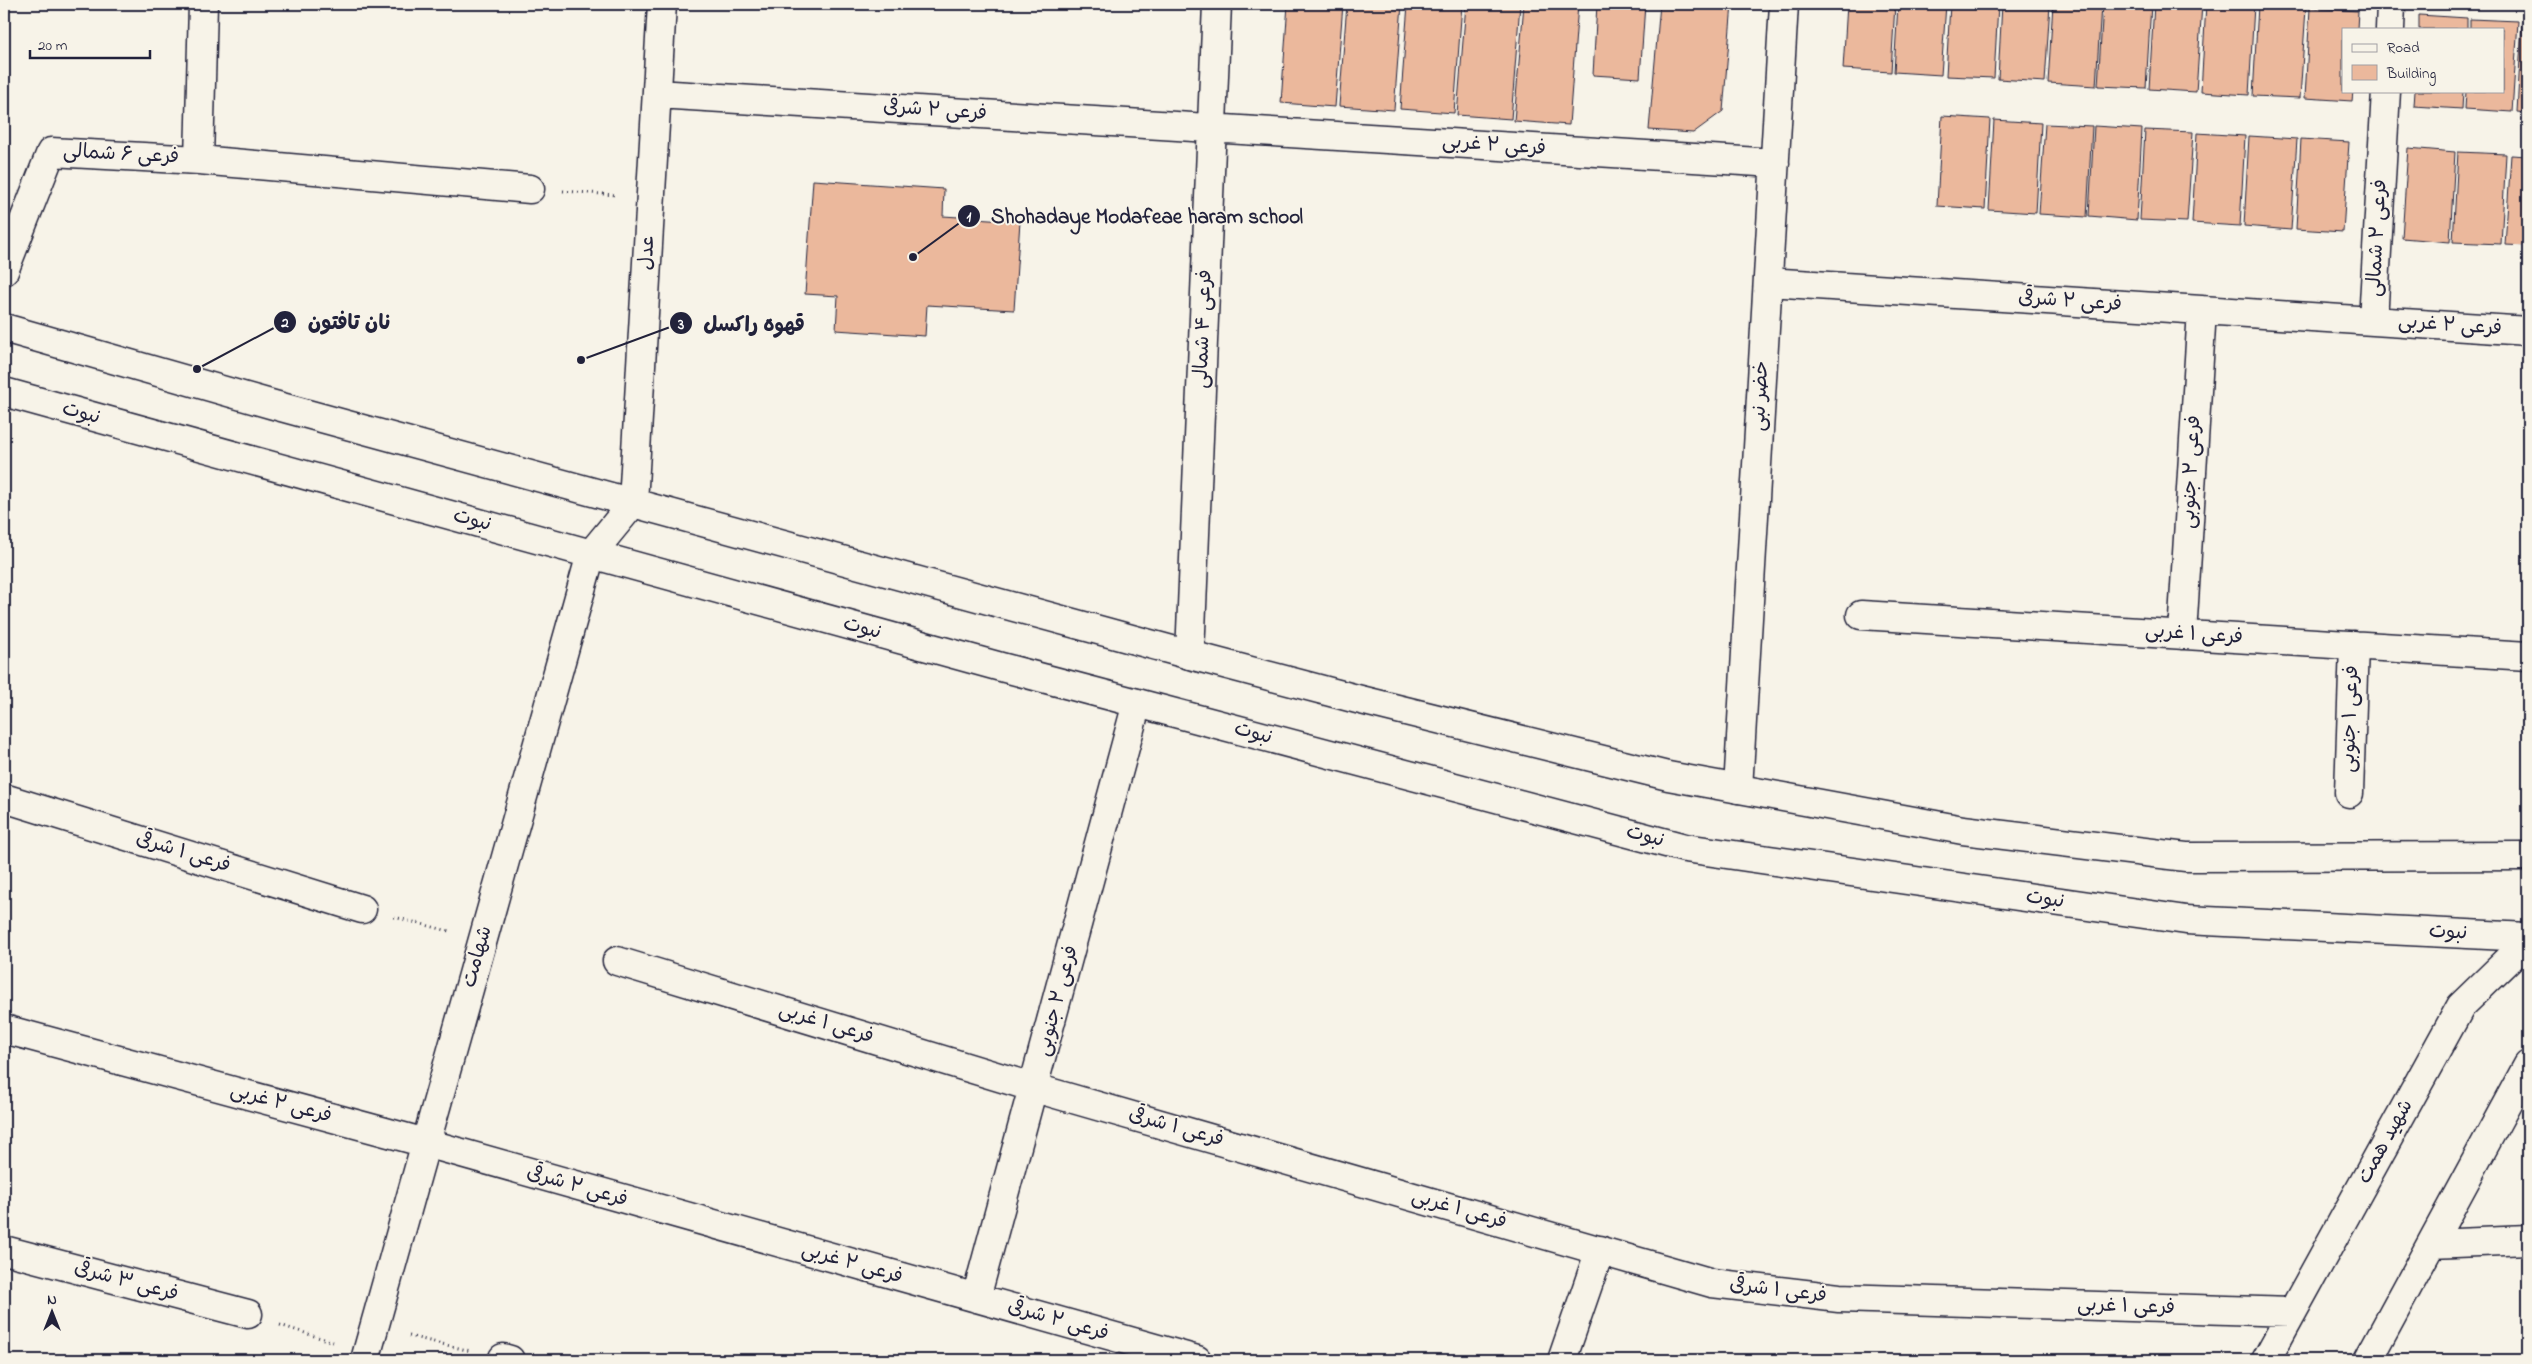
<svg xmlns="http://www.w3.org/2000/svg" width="2532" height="1364" font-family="'Indie Flower','Playpen Sans Arabic',sans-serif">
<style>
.building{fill:#ebb89c;stroke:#22223b}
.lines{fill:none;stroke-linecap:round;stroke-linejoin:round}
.minor-casing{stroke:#22223b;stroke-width:31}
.major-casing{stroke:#22223b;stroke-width:31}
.path{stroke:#22223b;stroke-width:3;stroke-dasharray:1 4;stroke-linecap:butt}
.minor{stroke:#f7f3e8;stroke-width:28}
.major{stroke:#f7f3e8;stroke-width:28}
.labels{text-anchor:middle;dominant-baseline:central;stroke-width:4;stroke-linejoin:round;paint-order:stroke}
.street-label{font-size:20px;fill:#22223b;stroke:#f7f3e8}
.leader{fill:none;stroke:#22223b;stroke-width:2}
.callout-dot{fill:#22223b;stroke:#f7f3e8;stroke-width:2}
.mark-label{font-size:15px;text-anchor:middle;font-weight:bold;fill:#fff}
.callout-label{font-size:21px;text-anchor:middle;font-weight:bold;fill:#22223b;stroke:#f7f3e8;stroke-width:4;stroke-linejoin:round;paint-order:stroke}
</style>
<rect width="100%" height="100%" fill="#f7f3e8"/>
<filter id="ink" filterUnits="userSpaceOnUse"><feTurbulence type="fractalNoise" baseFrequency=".02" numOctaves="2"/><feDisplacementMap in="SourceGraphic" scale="10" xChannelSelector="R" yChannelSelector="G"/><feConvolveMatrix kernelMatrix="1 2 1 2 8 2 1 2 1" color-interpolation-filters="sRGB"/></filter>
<g filter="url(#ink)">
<path class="building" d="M1288,4H1343L1335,107L1281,103Z
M1347,4H1402L1394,110L1339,106Z
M1408,4H1462L1454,113L1400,109Z
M1466,4H1520L1511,119L1457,115Z
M1524,4H1578L1569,125L1514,121Z
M1597,4H1645L1640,78L1593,75Z
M1660,4H1732L1723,111L1693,133L1649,130Z
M1847,4H1895L1891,72L1843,69Z
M1898,4H1946L1941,75L1894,72Z
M1950,4H1998L1994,78L1946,76Z
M2002,4H2050L2045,82L1998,79Z
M2053,4H2101L2096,86L2048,83Z
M2103,4H2151L2146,88L2098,86Z
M2154,4H2202L2196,92L2149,89Z
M2206,4L2254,5L2249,95L2201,92Z
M2258,5L2306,8L2300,98L2253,96Z
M2310,8L2358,11L2357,29H2343V91H2353L2352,101L2305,98Z
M2419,15L2467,18V29H2419Z
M2470,19L2518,21L2512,112L2465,109L2466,91H2503V29H2470Z
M2522,22H2528V113L2517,112Z
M2415,91H2463L2462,109L2414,106Z
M1942,116L1990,119L1985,209L1937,206Z
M1994,120L2041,123L2036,213L1989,210Z
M2045,124L2092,126L2087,217L2039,214Z
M2094,126L2142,129L2137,220L2089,216Z
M2145,130L2193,132L2187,222L2140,220Z
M2197,133L2245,136L2240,226L2192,223Z
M2249,136L2297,139L2291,230L2244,226Z
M2301,139L2349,142L2343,232L2296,229Z
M2408,148L2455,152L2450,242L2402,238Z
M2458,152L2506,154L2501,244L2453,242Z
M2511,155L2528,156V246L2505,245Z
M813,180L944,189L943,216L1020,221L1014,310L927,305L925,336L836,330L838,296L805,294Z"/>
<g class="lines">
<defs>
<path id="minor" d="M2390,29L2391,4
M657,94L1775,163
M199,160L203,4
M4,271L51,152L199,160L530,189
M1768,282L2528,331
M2373,321L2386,91
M1861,615L2528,656
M2182,635L2202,310
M1190,655L1217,4
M1738,789L1784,4
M2349,793L2354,645
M4,798L362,909
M617,961L1035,1088L1712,1283L1839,1298L2292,1312
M4,1029L426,1143L1197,1360
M2431,1244L2528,1240
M4,1250L248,1314
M976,1298L1137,703
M503,1358L510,1360
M365,1360L591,554L633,503L662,4
M1562,1360L1600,1250
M2266,1360L2461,1006L2528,941
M2368,1360L2528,1065"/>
<path id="major" d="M4,328L274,405L1190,655L1357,699L1668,776L1963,830L2186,857L2528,856
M4,392L1001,667L1685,848L2186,920L2528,937"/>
</defs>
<use href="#minor" class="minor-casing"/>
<use href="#major" class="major-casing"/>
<path class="path" d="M563,191L616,195
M394,917L449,931
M280,1325L333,1342
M409,1336L471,1351"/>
<use href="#minor" class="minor"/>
<use href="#major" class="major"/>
</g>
</g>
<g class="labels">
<g class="street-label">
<text transform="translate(935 111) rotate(4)">فرعی ۲ شرقی</text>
<text transform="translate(1494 146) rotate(4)">فرعی ۲ غربی</text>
<text transform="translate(121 155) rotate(3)">فرعی ۶ شمالی</text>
<text transform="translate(2378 238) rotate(-87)">فرعی ۲ شمالی</text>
<text transform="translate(648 253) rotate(-87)">عدل</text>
<text transform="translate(2070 302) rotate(4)">فرعی ۲ شرقی</text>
<text transform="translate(2450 326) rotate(4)">فرعی ۲ غربی</text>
<text transform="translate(1204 329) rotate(-88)">فرعی ۴ شمالی</text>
<text transform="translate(1761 396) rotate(-87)">خضر نبی</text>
<text transform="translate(81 414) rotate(15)">نبوت</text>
<text transform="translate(2192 472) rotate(-87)">فرعی ۲ جنوبی</text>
<text transform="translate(472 521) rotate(15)">نبوت</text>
<text transform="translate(862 629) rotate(15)">نبوت</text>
<text transform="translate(2194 635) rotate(4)">فرعی ۱ غربی</text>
<text transform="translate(2351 719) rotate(-88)">فرعی ۱ جنوبی</text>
<text transform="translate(1253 734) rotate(15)">نبوت</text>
<text transform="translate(1645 837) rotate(15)">نبوت</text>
<text transform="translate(183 853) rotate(17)">فرعی ۱ شرقی</text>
<text transform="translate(2045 900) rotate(8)">نبوت</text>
<text transform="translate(2448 933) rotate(3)">نبوت</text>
<text transform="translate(478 957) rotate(-74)">شهامت</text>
<text transform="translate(1058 1001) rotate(-75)">فرعی ۲ جنوبی</text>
<text transform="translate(826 1024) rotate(17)">فرعی ۱ غربی</text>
<text transform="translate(281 1104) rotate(15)">فرعی ۲ غربی</text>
<text transform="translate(1176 1128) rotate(16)">فرعی ۱ شرقی</text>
<text transform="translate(2386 1142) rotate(-61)">شهید همت</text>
<text transform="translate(577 1187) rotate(16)">فرعی ۲ شرقی</text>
<text transform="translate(1459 1210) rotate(16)">فرعی ۱ غربی</text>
<text transform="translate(852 1264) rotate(16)">فرعی ۲ غربی</text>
<text transform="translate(126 1282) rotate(15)">فرعی ۳ شرقی</text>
<text transform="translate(1778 1291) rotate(7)">فرعی ۱ شرقی</text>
<text transform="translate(2126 1307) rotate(2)">فرعی ۱ غربی</text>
<text transform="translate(1058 1321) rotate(16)">فرعی ۲ شرقی</text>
</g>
</g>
<path class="leader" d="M913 257L969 216M197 369L285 322M581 360L681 323"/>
<g class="callout-dot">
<circle cx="913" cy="257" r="5"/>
<circle cx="197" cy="369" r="5"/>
<circle cx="581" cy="360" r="5"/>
<circle cx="969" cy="216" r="12"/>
<circle cx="285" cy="322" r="12"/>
<circle cx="681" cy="323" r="12"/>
</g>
<g class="mark-label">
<text x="969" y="221">1</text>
<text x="285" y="327">2</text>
<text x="681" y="329">3</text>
</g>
<g class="callout-label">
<text x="1147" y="223">Shohadaye Modafeae haram school</text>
<text x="349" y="329">نان تافتون</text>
<text x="754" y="331">قهوه راکسل</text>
</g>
<rect width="2532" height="1364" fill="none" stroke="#f7f3e8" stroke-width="20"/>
<rect x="10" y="10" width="2512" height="1344" fill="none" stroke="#22223b" stroke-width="2" filter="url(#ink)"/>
<rect x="2342" y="28" width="162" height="65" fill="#f7f3e8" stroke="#a29fa3"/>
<rect x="2352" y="44" width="25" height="8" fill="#f7f3e8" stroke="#a29fa3"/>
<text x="2387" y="52" font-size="15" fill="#22223b">Road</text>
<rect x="2352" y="65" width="25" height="15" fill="#ebb89c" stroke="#a29fa3"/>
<text x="2387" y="78" font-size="15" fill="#22223b">Building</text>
<g transform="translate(52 1312)" stroke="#f7f3e8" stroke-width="4" paint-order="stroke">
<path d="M0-4L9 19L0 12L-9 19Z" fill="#22223b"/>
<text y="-8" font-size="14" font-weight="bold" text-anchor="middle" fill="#22223b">N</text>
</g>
<path d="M30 50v8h120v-8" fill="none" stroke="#22223b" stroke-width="2.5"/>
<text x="38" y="50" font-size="15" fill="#22223b" stroke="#f7f3e8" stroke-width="4" paint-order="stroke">20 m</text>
</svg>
